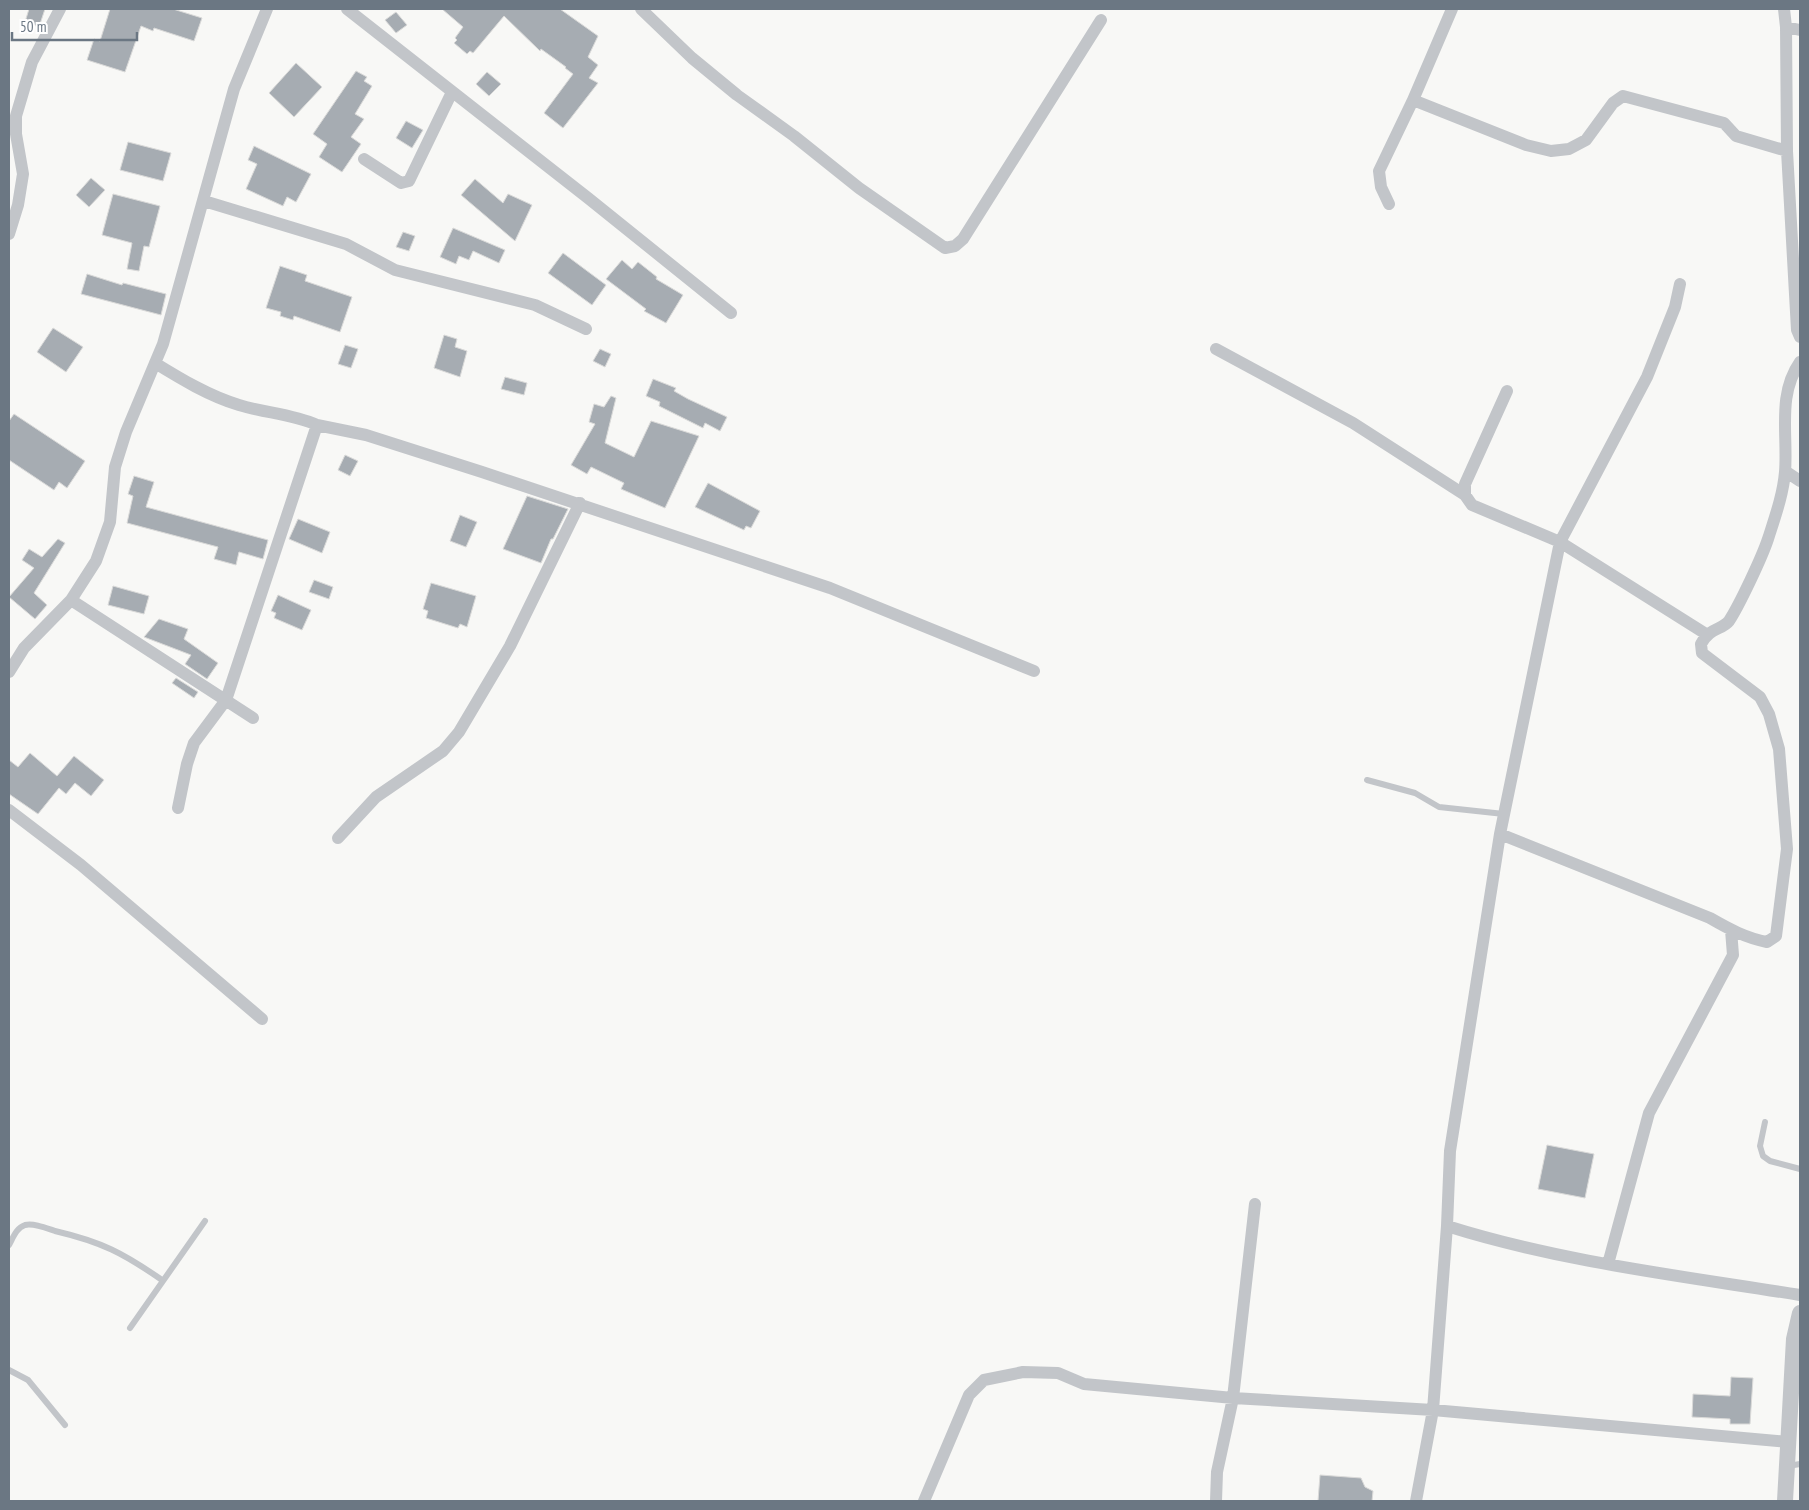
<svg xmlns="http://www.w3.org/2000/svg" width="1809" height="1510" font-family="'PT Sans Narrow',sans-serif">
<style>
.building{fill:#a6acb2;stroke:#dadad9}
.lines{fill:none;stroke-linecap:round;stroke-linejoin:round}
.service{stroke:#c2c5c9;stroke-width:6}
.minor{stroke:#c2c5c9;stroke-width:12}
.tertiary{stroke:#c2c5c9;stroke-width:16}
</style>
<rect width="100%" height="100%" fill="#f8f8f6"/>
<path class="building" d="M29,9H45L39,27L25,22Z
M110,9H173L202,18L194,41L154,28L153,31L141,26L125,72L87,60L94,39L100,41Z
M442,9H560L598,36L588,57L598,65L589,78L598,83L563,128L544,113L573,74L565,68L566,67L541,49L540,51L504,16L473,53L470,51L467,54L454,43L457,40L455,38L463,27Z
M396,12L407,25L396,33L385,20Z
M296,63L322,87L294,117L269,93Z
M356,71L367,77L364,81L372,86L355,114L364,119L351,137L361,144L342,172L319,157L327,144L313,134Z
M487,72L501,84L489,96L476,84Z
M406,121L423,130L412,148L396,138Z
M128,142L171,153L163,181L120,170Z
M254,146L311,174L296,202L287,197L283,206L246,189L257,164L248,160Z
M91,178L105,190L89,207L76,195Z
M475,179L503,203L508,194L532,205L515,241L461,195Z
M113,194L160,206L149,247L144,246L139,271L127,269L132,243L102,235Z
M453,228L505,250L499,263L473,251L469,260L459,256L456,264L440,257Z
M403,232L415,236L409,251L396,247Z
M563,253L606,285L592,305L548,273Z
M622,260L632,269L638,262L657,277L656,279L683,295L666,323L644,311L646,309L606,279Z
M280,266L307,275L305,281L352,297L340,332L294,316L293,320L280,316L281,312L266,308Z
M87,274L122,285L123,283L166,294L161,315L81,294Z
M53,328L83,347L66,372L37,352Z
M444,335L457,339L455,347L467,351L460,377L434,368Z
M345,345L358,349L351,368L338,364Z
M600,349L611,354L605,367L593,361Z
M505,377L527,383L524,395L501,389Z
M653,379L676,388L674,391L688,399L727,417L720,431L705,423L703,428L659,406L660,402L646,396Z
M611,396L616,398L605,443L634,457L651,421L699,436L665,508L621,489L624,483L591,467L587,474L571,465L595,424L589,422L594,404L604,407Z
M14,414L85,461L67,488L59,482L54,490L9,460V421Z
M345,455L358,461L350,476L338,470Z
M134,476L154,482L146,507L268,540L263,559L239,552L236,565L214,559L218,547L127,523L133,496L128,494Z
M708,483L760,511L751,528L746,526L744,530L695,507Z
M527,496L568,509L553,539H551L541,563L503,549Z
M460,515L477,522L466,547L450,541Z
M298,519L330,532L322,553L289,539Z
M58,539L65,543L34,593L47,605L35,619L9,597L34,568L22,560L29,549L42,557Z
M314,580L333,587L329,599L309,592Z
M431,583L476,596L467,627L460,624L458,628L426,618L428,611L423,609Z
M113,586L149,596L144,614L108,605Z
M278,595L311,610L302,630L274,618L276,613L271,611Z
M159,619L188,629L184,639L218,663L207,679L185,664L191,655L144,637Z
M176,678L198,692L194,698L172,683Z
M30,753L57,776L74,756L104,780L91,796L75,783L66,794L59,788L38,814L9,794V760L18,767Z
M1547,1145L1594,1154L1585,1198L1538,1189Z
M1731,1377L1753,1378L1750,1424H1730V1419L1692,1417L1693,1394L1730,1396Z
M1320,1475L1361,1478L1365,1487L1373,1491L1372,1501H1318Z"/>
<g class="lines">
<path class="service" d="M1367,780L1415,793L1439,807L1504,814
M1765,1122L1760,1146L1763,1156L1770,1161L1800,1169
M9,1245C13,1238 16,1228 25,1225C34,1223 46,1228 55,1231C102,1242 123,1253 162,1280
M130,1328L205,1221
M9,1370L28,1380L65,1425
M1788,1466L1800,1464"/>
<path class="minor" d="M347,9L588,198L731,313
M641,9L692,58L737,95L794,136L859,188L945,248L955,246L963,239L1101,20
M1784,9L1786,27L1787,151L1797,330L1800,337
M1786,27L1800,30
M1413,100L1452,9
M364,159L401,183L409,181L452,92
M204,201L346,244L395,270L535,305L586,329
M1389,204L1381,187L1379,171L1413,100L1526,145L1551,151L1569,149L1586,140L1613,103L1623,96L1724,123L1736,136L1787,151
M9,234L18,205L23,174L16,134V116L32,62L60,9
M1680,284L1675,307L1647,377L1560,542L1500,834L1450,1151L1447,1226C1561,1262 1682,1276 1800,1295
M1216,349L1353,423L1465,495L1472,505L1560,542L1706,634
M155,363C181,379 209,396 239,405C265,413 292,414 317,425L226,700L194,743L187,764L178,808
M317,425L366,435L482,472L830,588L1034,671
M1785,471L1800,481
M1465,495V484L1507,391
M71,600L253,718
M9,672L24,648L71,600L96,561L110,522L115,467L126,432L163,344L234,89L267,9
M9,810L81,865L262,1019
M1500,834L1710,918C1729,929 1746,938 1767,942L1776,936L1787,849L1779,749L1769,714L1760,697L1702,653L1701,644C1710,627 1722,630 1729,621C1740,604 1762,557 1768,539C1775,517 1783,495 1785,472C1788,434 1777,395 1800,362
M338,838L376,797L443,751L459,732L510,646L580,503
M1608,1264L1649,1113L1733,955L1731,930
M924,1501L969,1395L984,1380L1023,1372L1058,1373L1084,1384L1233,1398L1433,1410L1788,1442
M1216,1501L1217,1472L1233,1398L1255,1204
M1416,1501L1433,1410L1447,1226"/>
<path class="tertiary" d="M1785,1501L1794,1339L1800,1313"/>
</g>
<rect width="1809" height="1510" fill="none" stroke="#6b7783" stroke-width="20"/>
<path d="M12 32v8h125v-8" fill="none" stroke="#6b7783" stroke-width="2.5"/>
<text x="20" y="32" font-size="15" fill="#6b7783" stroke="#ffffff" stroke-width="4" paint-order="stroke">50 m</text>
</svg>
